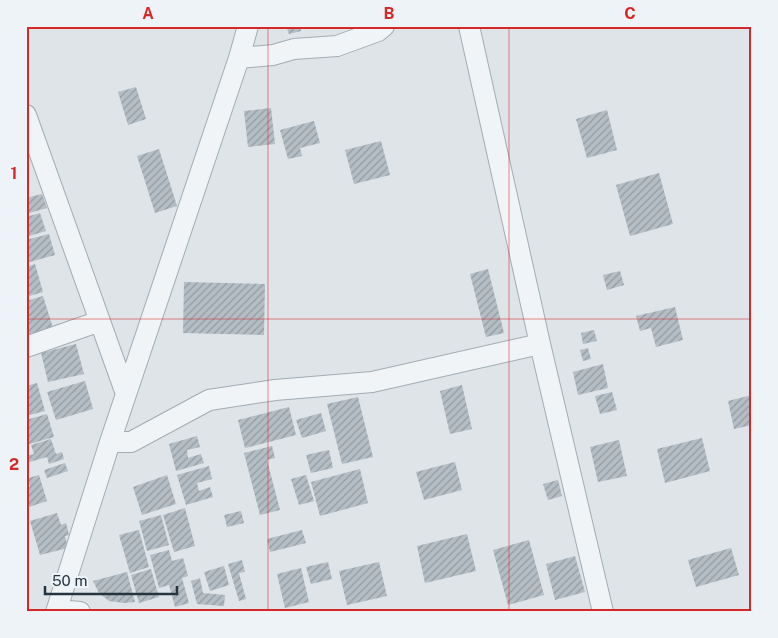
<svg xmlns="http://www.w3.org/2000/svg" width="778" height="638" font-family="'Public Sans',sans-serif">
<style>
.building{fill:url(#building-hatch)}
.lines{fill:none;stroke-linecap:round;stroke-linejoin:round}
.minor-casing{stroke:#a3acb2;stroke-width:22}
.minor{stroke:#f1f4f6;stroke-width:20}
.grid{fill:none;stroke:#d62828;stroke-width:1;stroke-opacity:0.55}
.neatline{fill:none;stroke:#d62828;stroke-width:2}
.grid-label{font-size:16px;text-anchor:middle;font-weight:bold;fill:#d62828}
</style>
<defs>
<pattern id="building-hatch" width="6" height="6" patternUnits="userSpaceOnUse" patternTransform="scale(1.25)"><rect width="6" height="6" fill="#b5bec5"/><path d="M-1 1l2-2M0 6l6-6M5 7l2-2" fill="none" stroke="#939ba1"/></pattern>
</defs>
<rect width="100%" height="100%" fill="#dee4e8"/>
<path class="building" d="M286,26H300L301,31L289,34Z
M136,87L146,119L128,125L118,92Z
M271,108L275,144L248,147L244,111Z
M607,110L617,150L587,158L576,119Z
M314,121L320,143L300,148L302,156L288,159L280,130Z
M381,141L390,175L354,184L345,150Z
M159,149L177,206L155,213L137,156Z
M659,173L673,224L630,236L616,185Z
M42,194L47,208L26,214V198Z
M40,213L46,231L26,237V217Z
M49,234L55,255L26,263V240Z
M35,264L43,292L26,297V267Z
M488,269L504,333L486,337L470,274Z
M620,271L624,285L607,290L603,275Z
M184,282L265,284L264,335L183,333Z
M43,296L53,328L26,336V301Z
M675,307L683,340L656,347L651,328L640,331L636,316Z
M594,330L597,341L583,344L581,333Z
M76,344L84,374L48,382L41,353Z
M588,348L591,359L583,361L580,350Z
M603,364L608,388L578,395L573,372Z
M85,381L93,409L56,420L47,392Z
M37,383L45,411L26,416V386Z
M462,385L472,429L450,434L440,391Z
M612,392L617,410L600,414L595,396Z
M752,395V425L734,429L728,401Z
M358,397L373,457L342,464L327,404Z
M289,407L296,435L245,448L238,420Z
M321,413L326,431L302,438L296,420Z
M47,414L54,437L26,445V420Z
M197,436L200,447L187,450L188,458L201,454L204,463L176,471L169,444Z
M702,438L710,471L665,483L657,449Z
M51,439L56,454L62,452L64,459L49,464L47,457L26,463V456L34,454L31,445Z
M619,440L627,476L598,482L590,447Z
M272,446L275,458L267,460L280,510L260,515L244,453Z
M329,450L333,468L311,473L306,455Z
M455,462L462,490L424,500L416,472Z
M65,463L68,471L47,478L44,470Z
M209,466L212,479L197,483L199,491L210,487L213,497L186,505L177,475Z
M360,469L368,503L320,516L311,482Z
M39,475L47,501L26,508V489L30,487L28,478Z
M167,475L176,504L142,515L133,487Z
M306,475L314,501L299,505L291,479Z
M558,480L562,496L548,500L543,484Z
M185,508L195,546L174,552L163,515Z
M241,511L244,523L227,527L224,515Z
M57,513L61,525L66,523L69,535L65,536L68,548L40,555L30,521Z
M161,515L169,545L147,551L139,521Z
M139,530L149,567L130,573L119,535Z
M302,530L306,543L270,552L267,539Z
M467,534L476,571L425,583L417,546Z
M529,540L544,595L508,605L493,550Z
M731,548L739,575L696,587L688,560Z
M169,550L172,561L183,558L188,576L182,578L189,603L175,607L169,585L159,588L150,555Z
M575,556L585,592L555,600L546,564Z
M242,560L245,572L239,573L246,599L239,601L228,564Z
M328,562L332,579L311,584L306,567Z
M379,562L387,596L347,605L339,571Z
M224,566L229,585L210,591L204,572Z
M301,568L309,602L285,608L277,574Z
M151,569L159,597L139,603L131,575Z
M127,572L135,602L124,603L109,601L99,593L93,581Z
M200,578L203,593L225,595L224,606L197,604L191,581Z"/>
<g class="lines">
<defs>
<path id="minor" d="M469,26L540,344L603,612
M239,58L273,55L294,49L337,46L378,31L384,26
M26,115L126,394
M26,347L100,321
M110,442H131L209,400L275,390L372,382L540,344
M57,610L80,612
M56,612L110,442L239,58L248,26"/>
</defs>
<use href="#minor" class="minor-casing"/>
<use href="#minor" class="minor"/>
</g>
<path class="grid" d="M268,26V612M509,26V612M26,319H752"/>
<rect width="778" height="638" fill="none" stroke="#edf3f6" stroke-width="55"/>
<path d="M45 586v8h132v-8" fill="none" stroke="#263440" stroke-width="2.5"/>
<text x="52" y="586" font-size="15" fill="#263440" stroke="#edf3f6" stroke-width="4" paint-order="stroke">50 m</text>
<rect x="28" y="28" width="722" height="582" class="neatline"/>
<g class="grid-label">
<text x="148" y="19">A</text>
<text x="389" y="19">B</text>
<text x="630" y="19">C</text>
<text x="14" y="179">1</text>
<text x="14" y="470">2</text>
</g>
</svg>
